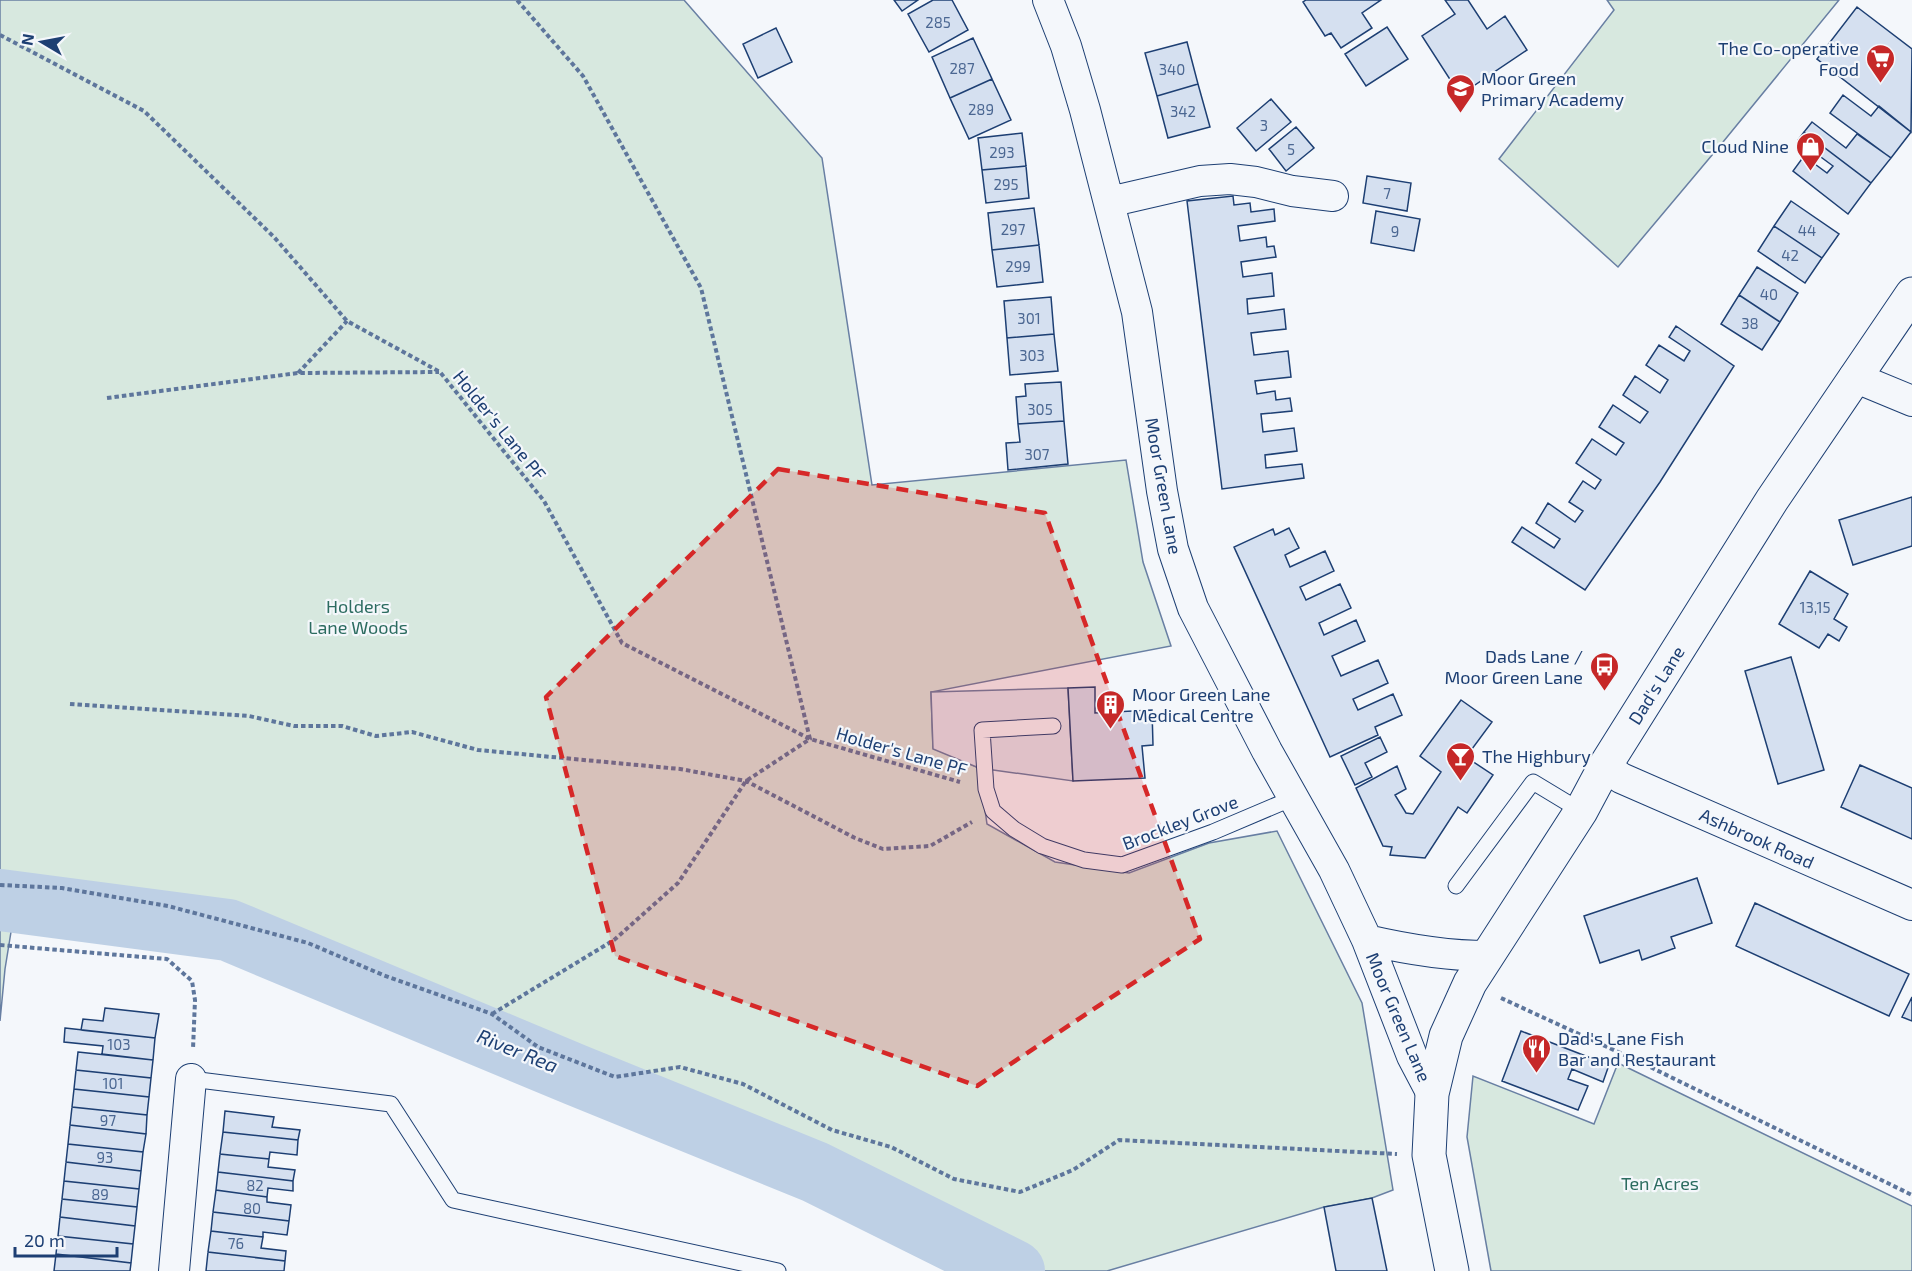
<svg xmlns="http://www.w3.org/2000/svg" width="1912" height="1271" font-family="'Exo 2',sans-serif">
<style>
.green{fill:#d7e8df;stroke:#687fa3;stroke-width:1.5}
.parking{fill:#e3e8f0;stroke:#687fa3;stroke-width:1.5}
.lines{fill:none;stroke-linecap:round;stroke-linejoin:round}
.river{stroke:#bed0e5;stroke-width:62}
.building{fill:#d5e0f0;stroke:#1d3f73;stroke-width:1.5}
.service-casing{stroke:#1d3f73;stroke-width:17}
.minor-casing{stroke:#1d3f73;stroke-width:32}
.tertiary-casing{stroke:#1d3f73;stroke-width:35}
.path{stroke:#5e769c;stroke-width:4;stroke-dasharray:4.5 3;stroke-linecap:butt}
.service{stroke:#f4f7fb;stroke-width:15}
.minor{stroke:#f4f7fb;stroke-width:30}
.tertiary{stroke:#f4f7fb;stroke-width:33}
.marked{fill:#d62828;fill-opacity:0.2;stroke:#d62828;stroke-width:4.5;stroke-dasharray:12 8;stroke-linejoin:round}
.labels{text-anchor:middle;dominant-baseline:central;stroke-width:4.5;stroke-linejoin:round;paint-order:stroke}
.number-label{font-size:15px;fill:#4b6792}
.poi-label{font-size:18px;fill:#1d3f73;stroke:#f4f7fb;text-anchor:start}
.street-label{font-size:18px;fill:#1d3f73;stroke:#f4f7fb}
.park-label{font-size:18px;fill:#2c6c60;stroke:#f4f7fb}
.water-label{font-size:20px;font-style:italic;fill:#1d3f73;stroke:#f4f7fb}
</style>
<rect width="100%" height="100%" fill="#f4f7fb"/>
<path class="green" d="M0,0H684L822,158L872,485L1126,460L1143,562L1171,646L931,692L933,748L979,768L987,824L1055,862L1129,873L1209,843L1277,831L1362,1003L1393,1190L1372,1198L1324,1207L1107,1271H1014L815,1172L576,1075L228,930L16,901L5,969L0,1021Z
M1607,0H1839L1723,142L1618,267L1499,159L1614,10Z
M1618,1063L1912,1206V1271H1491L1467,1137L1473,1076L1594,1124Z"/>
<path class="parking" d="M1068,688L1073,781L979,768L933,749L931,692Z"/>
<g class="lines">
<path class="river" d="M0,900L228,930L576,1075L815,1172L1014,1271"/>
</g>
<path class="building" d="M894,0H918L902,11Z
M933,0H952L968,30L929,52L908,14Z
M1306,0H1381L1362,13L1372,28L1341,48L1331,33L1325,36L1303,2Z
M1445,0H1468L1487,29L1505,16L1527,50L1460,95L1422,36L1455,14Z
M1857,7L1912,49L1911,132L1817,59Z
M1387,27L1408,59L1366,86L1345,54Z
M776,28L792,62L758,78L743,44Z
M973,38L992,79L950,98L932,57Z
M1187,42L1198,84L1157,96L1145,53Z
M992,79L1011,120L969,139L950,98Z
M1198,84L1210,127L1168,138L1157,96Z
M1843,95L1871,116L1879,106L1911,132L1891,158L1830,113Z
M1271,99L1291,122L1256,151L1237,128Z
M1812,122L1846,148L1857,134L1891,158L1871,183L1804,132Z
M1296,127L1314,148L1286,171L1269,149Z
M1804,132L1871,183L1848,214L1793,171L1804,156L1827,173L1833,166L1798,140Z
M1022,133L1026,166L982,170L978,138Z
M1026,166L1029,198L986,203L982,170Z
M1367,176L1411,183L1407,211L1363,203Z
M1233,196L1234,205L1250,203L1251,212L1274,209L1275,221L1238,226L1240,241L1266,237L1267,247L1274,246L1276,257L1241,262L1243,277L1272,273L1274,296L1247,299L1248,314L1284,309L1286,329L1251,333L1254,355L1288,351L1291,377L1255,381L1257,394L1275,391L1276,400L1290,398L1292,411L1261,414L1263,432L1294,428L1297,451L1265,455L1266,468L1302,464L1304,478L1222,489L1187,201Z
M1791,201L1839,234L1822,258L1774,226Z
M1034,208L1039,245L992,250L988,213Z
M1376,211L1420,219L1414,251L1371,243Z
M1774,226L1822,258L1805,283L1758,251Z
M1039,245L1043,282L997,287L992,250Z
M1757,267L1798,293L1780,322L1739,295Z
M1739,295L1780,322L1762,350L1721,324Z
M1051,297L1054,334L1007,338L1004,301Z
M1676,326L1734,366L1660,482L1585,590L1512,542L1522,527L1554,548L1560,539L1536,523L1548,503L1575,522L1583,511L1569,502L1583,481L1595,489L1601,480L1576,463L1592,439L1616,455L1624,443L1599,427L1613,405L1640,423L1648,412L1623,395L1635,376L1660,393L1668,380L1646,365L1659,345L1684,361L1690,351L1669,337Z
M1054,334L1058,371L1010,375L1007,338Z
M1061,382L1064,421L1018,424L1016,397L1026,396L1025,384Z
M1064,421L1068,464L1008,470L1006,443L1020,442L1018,424Z
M1912,497V546L1853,565L1839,520Z
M1289,528L1299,548L1285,555L1290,567L1325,551L1334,571L1300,587L1306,600L1340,584L1351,608L1319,623L1324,635L1356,620L1365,641L1332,656L1341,676L1378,660L1388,683L1353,699L1358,710L1393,694L1402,715L1375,727L1378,735L1330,757L1234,547L1273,529L1275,535Z
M1810,571L1848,594L1834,619L1847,627L1839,641L1828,634L1819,648L1779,624Z
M1791,657L1824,770L1778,784L1745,671Z
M1095,687V713L1152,710L1153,745L1142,746L1145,778L1073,781L1068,688Z
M1461,700L1492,722L1466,757L1493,775L1467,813L1458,807L1425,858L1390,855L1392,847L1383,846L1356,788L1397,766L1406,789L1395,795L1406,813L1413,814L1441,772L1420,756Z
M1380,737L1387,752L1365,763L1372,777L1355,785L1341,756Z
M1860,765L1912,788V839L1841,807Z
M1697,878L1712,923L1671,937L1675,948L1642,960L1639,950L1600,963L1584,916Z
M1755,903L1909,974L1889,1016L1736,946Z
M1912,997V1021L1902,1017Z
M105,1008L159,1014L155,1038L81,1030L83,1019L103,1021Z
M65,1028L155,1038L153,1060L102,1054L103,1046L64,1042Z
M1521,1031L1609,1065L1603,1082L1572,1069L1568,1079L1588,1086L1578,1110L1502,1081Z
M78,1052L153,1060L151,1078L76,1070Z
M76,1070L151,1078L149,1097L74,1089Z
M74,1089L149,1097L147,1115L72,1107Z
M72,1107L147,1115L146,1134L70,1125Z
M225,1111L274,1117L272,1127L300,1130L298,1140L223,1132Z
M70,1125L146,1134L143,1152L68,1144Z
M223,1132L298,1140L297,1155L270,1152L269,1159L220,1154Z
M68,1144L143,1152L141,1171L66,1162Z
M220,1154L269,1159L268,1167L295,1170L293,1181L218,1172Z
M66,1162L141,1171L139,1189L64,1181Z
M218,1172L293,1181V1191L268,1188L267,1197L216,1190Z
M64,1181L139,1189L137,1207L62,1199Z
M216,1190L267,1197V1202L291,1205L289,1221L213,1212Z
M1372,1198L1387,1271H1336L1324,1207Z
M62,1199L137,1207L135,1226L60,1217Z
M213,1212L289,1221L287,1235L263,1232V1237L211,1231Z
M60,1217L135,1226L133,1244L58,1236Z
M211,1231L263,1237L261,1248L286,1251L285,1261L208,1252Z
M58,1236L133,1244L131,1263L56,1254Z
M208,1252L285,1261L284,1271H206Z
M56,1254L131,1263L130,1271H54Z"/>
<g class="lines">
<defs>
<path id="service" d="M1053,726L982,730L986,789L993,811L1014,829L1042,846L1084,860L1122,865L1213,832L1293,798
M1456,886L1533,782L1581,811
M191,1079L391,1104L453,1200L778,1271"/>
<path id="minor" d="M1048,0L1066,46L1085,110L1137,312L1162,491L1173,549L1193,608L1267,751L1334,870L1367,940L1412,1056L1432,1094
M1109,202L1200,181L1230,179L1256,182L1292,191L1333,196
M1854,377L1912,401
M1605,766L1621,778L1912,905
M1367,940C1406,949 1448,956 1488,956
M174,1271L191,1079"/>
<path id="tertiary" d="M1452,1271L1429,1155L1432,1094L1446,1036L1470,983L1581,811L1605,766L1772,500L1912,294"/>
</defs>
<use href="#service" class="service-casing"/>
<use href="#minor" class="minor-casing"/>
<use href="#tertiary" class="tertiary-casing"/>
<path class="path" d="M0,35L144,111L274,237L347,321L440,372L544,501L622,643L810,739L960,782
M298,373L347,321
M107,398L298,373L439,372
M70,704L249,716L294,726H342L376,736L412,732L478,750L680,769L746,781L855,838L883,849L930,846L972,822
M0,885L62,888L168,906L308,943L383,975L492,1014L538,1047L615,1077L680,1067L743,1084L832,1130L891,1147L954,1179L1020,1192L1073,1170L1119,1140L1397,1154
M0,945L167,959L192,981L195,1000L193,1049
M1501,998L1644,1064L1912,1195
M492,1014L614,940L678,883L746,781L810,739L701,288L583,76L517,0"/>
<use href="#service" class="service"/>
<use href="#minor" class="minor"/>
<use href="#tertiary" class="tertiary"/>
</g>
<path class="marked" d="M778,469L1045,513L1200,939L977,1086L615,956L546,697Z"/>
<defs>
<symbol id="supermarket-pin" viewBox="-11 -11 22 30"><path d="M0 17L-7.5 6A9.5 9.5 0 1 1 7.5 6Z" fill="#c62828" stroke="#f4f7fb"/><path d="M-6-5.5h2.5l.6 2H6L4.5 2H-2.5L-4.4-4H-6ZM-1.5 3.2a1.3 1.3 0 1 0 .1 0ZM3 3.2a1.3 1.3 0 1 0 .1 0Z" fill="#fff"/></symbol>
<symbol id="school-pin" viewBox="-11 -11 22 30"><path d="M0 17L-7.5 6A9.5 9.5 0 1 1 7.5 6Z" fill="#c62828" stroke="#f4f7fb"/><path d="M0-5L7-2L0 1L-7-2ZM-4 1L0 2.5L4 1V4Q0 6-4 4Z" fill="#fff"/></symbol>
<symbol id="shop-pin" viewBox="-11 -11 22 30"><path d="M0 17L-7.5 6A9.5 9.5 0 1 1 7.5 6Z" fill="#c62828" stroke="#f4f7fb"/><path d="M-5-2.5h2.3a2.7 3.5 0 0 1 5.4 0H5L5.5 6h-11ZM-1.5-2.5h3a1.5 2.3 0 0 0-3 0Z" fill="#fff"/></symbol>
<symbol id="bus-pin" viewBox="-11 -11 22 30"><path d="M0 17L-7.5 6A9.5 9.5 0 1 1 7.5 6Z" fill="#c62828" stroke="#f4f7fb"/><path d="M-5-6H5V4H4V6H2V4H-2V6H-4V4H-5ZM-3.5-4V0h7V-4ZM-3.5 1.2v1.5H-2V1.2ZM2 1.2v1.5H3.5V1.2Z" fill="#fff"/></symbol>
<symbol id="building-pin" viewBox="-11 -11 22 30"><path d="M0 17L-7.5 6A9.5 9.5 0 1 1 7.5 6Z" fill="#c62828" stroke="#f4f7fb"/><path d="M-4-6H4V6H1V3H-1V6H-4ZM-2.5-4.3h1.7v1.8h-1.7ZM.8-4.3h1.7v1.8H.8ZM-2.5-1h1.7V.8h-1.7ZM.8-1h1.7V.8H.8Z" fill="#fff"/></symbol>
<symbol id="bar-pin" viewBox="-11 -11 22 30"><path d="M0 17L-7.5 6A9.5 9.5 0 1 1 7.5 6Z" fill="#c62828" stroke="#f4f7fb"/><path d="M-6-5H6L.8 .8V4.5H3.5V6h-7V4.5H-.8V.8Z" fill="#fff"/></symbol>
<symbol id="restaurant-pin" viewBox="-11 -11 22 30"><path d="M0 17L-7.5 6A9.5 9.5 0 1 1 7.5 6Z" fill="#c62828" stroke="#f4f7fb"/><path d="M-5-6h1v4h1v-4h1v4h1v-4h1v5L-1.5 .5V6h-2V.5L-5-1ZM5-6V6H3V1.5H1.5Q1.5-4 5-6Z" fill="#fff"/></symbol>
</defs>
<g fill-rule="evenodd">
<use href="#supermarket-pin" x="1864" y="42" width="33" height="45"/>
<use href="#school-pin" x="1444" y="72" width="33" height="45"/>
<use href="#shop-pin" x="1794" y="130" width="33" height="45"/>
<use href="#bus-pin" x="1588" y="650" width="33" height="45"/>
<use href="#building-pin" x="1094" y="688" width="33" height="45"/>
<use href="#bar-pin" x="1444" y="740" width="33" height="45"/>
<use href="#restaurant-pin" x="1520" y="1032" width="33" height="45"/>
</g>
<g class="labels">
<g class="number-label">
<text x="938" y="22">285</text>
<text x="962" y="68">287</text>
<text x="1172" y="69">340</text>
<text x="981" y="109">289</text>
<text x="1183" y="111">342</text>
<text x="1264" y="125">3</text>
<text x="1291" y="149">5</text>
<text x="1002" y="152">293</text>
<text x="1006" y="184">295</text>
<text x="1387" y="193">7</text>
<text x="1013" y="229">297</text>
<text x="1807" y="230">44</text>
<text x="1395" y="231">9</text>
<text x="1790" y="255">42</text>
<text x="1018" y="266">299</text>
<text x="1769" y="294">40</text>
<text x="1029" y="318">301</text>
<text x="1750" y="323">38</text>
<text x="1032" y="355">303</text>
<text x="1040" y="409">305</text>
<text x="1037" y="454">307</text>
<text x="1815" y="607">13,15</text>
<text x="119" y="1044">103</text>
<text x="113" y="1083">101</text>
<text x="108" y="1120">97</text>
<text x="105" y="1157">93</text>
<text x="255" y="1185">82</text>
<text x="100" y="1194">89</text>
<text x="252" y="1208">80</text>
<text x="236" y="1243">76</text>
</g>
<g class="poi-label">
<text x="1859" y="48" text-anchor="end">The Co-operative<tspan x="1859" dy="21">Food</tspan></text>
<text x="1481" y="78">Moor Green<tspan x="1481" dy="21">Primary Academy</tspan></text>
<text x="1789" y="146" text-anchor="end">Cloud Nine</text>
<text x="1583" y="656" text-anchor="end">Dads Lane /<tspan x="1583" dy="21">Moor Green Lane</tspan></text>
<text x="1132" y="694">Moor Green Lane<tspan x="1132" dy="21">Medical Centre</tspan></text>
<text x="1482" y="756">The Highbury</text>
<text x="1558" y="1038">Dad's Lane Fish<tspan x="1558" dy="21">Bar and Restaurant</tspan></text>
</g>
<g class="street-label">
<text transform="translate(500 425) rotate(51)">Holder's Lane PF</text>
<text transform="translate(1164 486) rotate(80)">Moor Green Lane</text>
<text transform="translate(1656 685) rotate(-58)">Dad's Lane</text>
<text transform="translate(902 751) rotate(16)">Holder's Lane PF</text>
<text transform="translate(1180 822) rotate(-21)">Brockley Grove</text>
<text transform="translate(1757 838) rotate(24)">Ashbrook Road</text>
<text transform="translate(1399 1017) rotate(67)">Moor Green Lane</text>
</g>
<g class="park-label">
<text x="358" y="606">Holders<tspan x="358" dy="21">Lane Woods</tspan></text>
<text x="1660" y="1183">Ten Acres</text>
</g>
<g class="water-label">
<text transform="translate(518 1050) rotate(22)">River Rea</text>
</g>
</g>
<g transform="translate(42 42) rotate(280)" stroke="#f4f7fb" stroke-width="4.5" paint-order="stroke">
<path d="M0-4.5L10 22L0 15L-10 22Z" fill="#1d3f73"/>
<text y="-9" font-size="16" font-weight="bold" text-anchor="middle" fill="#1d3f73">N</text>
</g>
<path d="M15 1247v9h102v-9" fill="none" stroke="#1d3f73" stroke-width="3"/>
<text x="24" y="1247" font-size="18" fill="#1d3f73" stroke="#f4f7fb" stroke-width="4.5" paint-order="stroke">20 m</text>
</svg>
